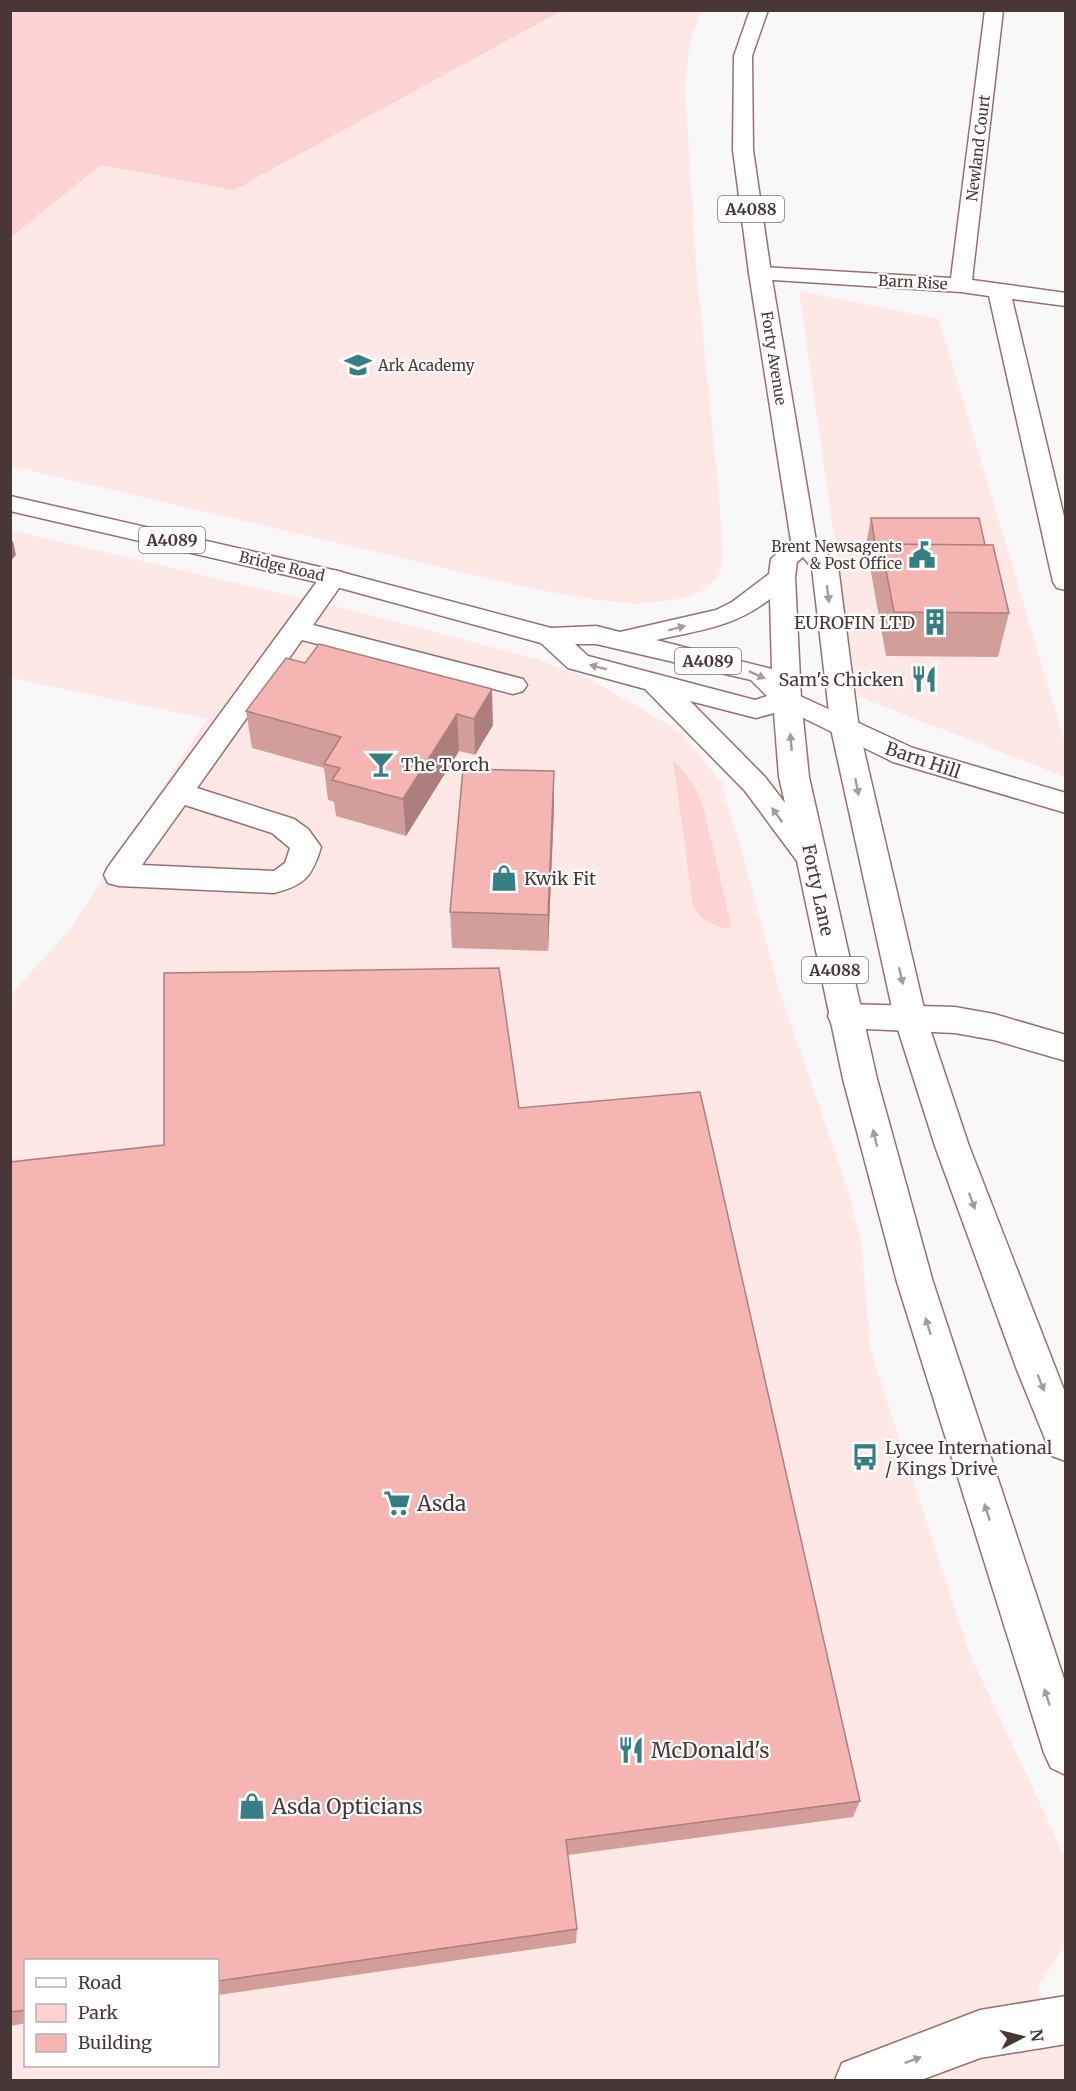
<svg xmlns="http://www.w3.org/2000/svg" width="1076" height="2091" font-family="Merriweather,serif">
<style>
.built{fill:#fee8e6;fill-rule:evenodd}
.green{fill:#fdd3d1}
.lines{fill:none;stroke-linecap:round;stroke-linejoin:round}
.minor-casing{stroke:#97706e;stroke-width:3}
.major-casing{stroke:#97706e;stroke-width:3}
.minor{fill:#fff;fill-rule:evenodd}
.major{fill:#fff;fill-rule:evenodd}
.wall{fill:#d39d9a}
.shaded-wall{fill:#ac7f7d}
.building{fill:#f5b6b3;stroke:#ac7f7d;stroke-width:1.5}
.oneway{fill:#a49b9a}
.labels{text-anchor:middle;dominant-baseline:central;stroke-width:4.5;stroke-linejoin:round;paint-order:stroke}
.far-street-label{font-size:15px;fill:#483736;stroke:#fff}
.far-poi-label{font-size:15px;fill:#483736;stroke:#fff;text-anchor:start}
.shield{fill:#fff;stroke:#7f7372;stroke-width:1.5}
.shield-label{font-size:16px;font-weight:bold;fill:#483736}
.poi-label{font-size:18px;fill:#483736;stroke:#fff;text-anchor:start}
.street-label{font-size:18px;fill:#483736;stroke:#fff}
.near-poi-label{font-size:21px;fill:#483736;stroke:#fff;text-anchor:start}
</style>
<rect width="100%" height="100%" fill="#f8f8f8"/>
<path class="built" d="M10,11H701L690,43L685,85L696,263L719,493L723,560L717,579L700,592L681,599L636,604L599,600L533,589L11,466Z
M799,291L939,319L1065,743V777L857,696Z
M11,530L351,610L537,659L592,680L679,731L720,780L740,844L778,986L849,1193L861,1241L871,1351L969,1652L1065,1857V1945L1038,1987L1065,2053V2080H11V994L69,930L207,719L11,678ZM26,1960H218V2066H26Z"/>
<path class="green" d="M15,10H561V11L234,190L101,165L11,237L10,12Z
M673,759L694,785L703,806L732,929C714,926 701,922 693,905Z"/>
<g class="lines">
<defs>
<path id="minor" d="M985,10H1003L972,280L1066,293V306L1012,299L1066,525V590L1057,588L1053,582L989,296L961,292L760,279L752,278L749,273L752,268L760,267L951,278Z
M333,570L342,572L346,578L313,625L523,679L527,685L523,691L513,694L302,640L197,788L294,819L308,829L321,847C312,877 305,885 274,893L119,886L108,883L104,875L108,867L324,572ZM185,805L272,833L290,848L285,863L274,871L142,865Z
M787,690L913,748L1066,793V813L893,762L777,705L773,699L777,693Z
M844,1004L955,1007L994,1014L1066,1035V1061L994,1040L955,1033L844,1028L832,1025L828,1016L832,1007Z
M1066,1996V2044L980,2058L921,2080H835L842,2063L980,2010Z"/>
<path id="major" d="M750,10H768L752,56L753,150L771,273L816,541L838,566L859,729L926,1017L969,1146L1066,1395V1461L1052,1456L1017,1370L935,1146L894,1017L831,729L812,568L803,557L797,562L795,577L801,699L809,777L877,1079L933,1282L1066,1685V1775L1051,1768L1044,1753L897,1282L843,1079L797,861L745,791L645,689L568,668L541,643L329,585L10,511V496L333,570L551,628L596,626L620,632L716,610L732,602L769,574L771,559L791,541L749,273L733,150L734,56ZM770,599L772,669L656,640C700,630 734,627 770,599ZM575,644H596L751,680L767,696L755,700L588,656ZM690,701L756,718L774,713L779,777L785,803L765,777Z"/>
</defs>
<use href="#minor" class="minor-casing"/>
<use href="#major" class="major-casing"/>
<use href="#minor" class="minor"/>
<use href="#major" class="major"/>
</g>
<path class="wall" d="M871,518L985,545L1009,613L998,657L886,656L866,544Z
M305,663L493,725L475,755L459,751L406,836L336,816L334,802L328,800L324,768L252,748L246,711Z
M554,807L548,951L452,948L450,912Z
M519,1108L860,1801L853,1817L568,1855L577,1929L576,1943L218,1995V1960H26V2023L10,2026V1162Z"/>
<path class="shaded-wall" d="M13,541L16,555L10,562V544Z
M492,689L493,725L475,755L474,719Z
M457,714L459,751L406,836L403,799Z
M554,771V807L548,951V915Z"/>
<path class="building" d="M871,518H979L985,545L881,544L878,561Z
M881,544L993,545L1009,613L894,612Z
M319,644L492,689L474,719L457,714L403,799L332,780L340,768L324,764L341,737L246,711L286,658L305,663Z
M463,769L554,771L548,915L450,912Z
M499,968L519,1108L700,1092L860,1801L566,1840L577,1929L218,1981V1960H26V2010L10,2012V1162L164,1145V973Z"/>
<defs><path id="oneway-solid" d="M-6-.8H1V-3.2L6.5 0L1 3.2V.8H-6Z" transform="scale(1.5)"/></defs>
<g class="oneway">
<use href="#oneway-solid" transform="translate(828 594) rotate(83)"/>
<use href="#oneway-solid" transform="translate(677 628) rotate(-15)"/>
<use href="#oneway-solid" transform="translate(598 667) rotate(-165)"/>
<use href="#oneway-solid" transform="translate(757 675) rotate(25)"/>
<use href="#oneway-solid" transform="translate(791 742) rotate(-95)"/>
<use href="#oneway-solid" transform="translate(857 787) rotate(79)"/>
<use href="#oneway-solid" transform="translate(777 815) rotate(-126)"/>
<use href="#oneway-solid" transform="translate(901 976) rotate(77)"/>
<use href="#oneway-solid" transform="translate(875 1138) rotate(-104)"/>
<use href="#oneway-solid" transform="translate(972 1201) rotate(70)"/>
<use href="#oneway-solid" transform="translate(928 1326) rotate(-107)"/>
<use href="#oneway-solid" transform="translate(1041 1383) rotate(68)"/>
<use href="#oneway-solid" transform="translate(987 1512) rotate(-108)"/>
<use href="#oneway-solid" transform="translate(1047 1697) rotate(-108)"/>
<use href="#oneway-solid" transform="translate(913 2060) rotate(-21)"/>
</g>
<defs>
<symbol id="school-bare" viewBox="-9 -9 18 18"><path d="M0-5L7-2L0 1L-7-2ZM-4 1L0 2.5L4 1V4Q0 6-4 4Z" fill="#357e83" stroke="#fff" stroke-width="2.5" paint-order="stroke"/></symbol>
<symbol id="civic-bare" viewBox="-9 -9 18 18"><path d="M-.6-6.5H3V-4.5H.6V-3L4-1V1h2V6H-6V1h2V-1L-.6-3ZM-1.2 2.5V6h2.4V2.5Z" fill="#357e83" stroke="#fff" stroke-width="2.5" paint-order="stroke"/></symbol>
<symbol id="building-bare" viewBox="-9 -9 18 18"><path d="M-4-6H4V6H1V3H-1V6H-4ZM-2.5-4.3h1.7v1.8h-1.7ZM.8-4.3h1.7v1.8H.8ZM-2.5-1h1.7V.8h-1.7ZM.8-1h1.7V.8H.8Z" fill="#357e83" stroke="#fff" stroke-width="2.5" paint-order="stroke"/></symbol>
<symbol id="restaurant-bare" viewBox="-9 -9 18 18"><path d="M-5-6h1v4h1v-4h1v4h1v-4h1v5L-1.5 .5V6h-2V.5L-5-1ZM5-6V6H3V1.5H1.5Q1.5-4 5-6Z" fill="#357e83" stroke="#fff" stroke-width="2.5" paint-order="stroke"/></symbol>
<symbol id="bar-bare" viewBox="-9 -9 18 18"><path d="M-6-5H6L.8 .8V4.5H3.5V6h-7V4.5H-.8V.8Z" fill="#357e83" stroke="#fff" stroke-width="2.5" paint-order="stroke"/></symbol>
<symbol id="shop-bare" viewBox="-9 -9 18 18"><path d="M-5-2.5h2.3a2.7 3.5 0 0 1 5.4 0H5L5.5 6h-11ZM-1.5-2.5h3a1.5 2.3 0 0 0-3 0Z" fill="#357e83" stroke="#fff" stroke-width="2.5" paint-order="stroke"/></symbol>
<symbol id="bus-bare" viewBox="-9 -9 18 18"><path d="M-5-6H5V4H4V6H2V4H-2V6H-4V4H-5ZM-3.5-4V0h7V-4ZM-3.5 1.2v1.5H-2V1.2ZM2 1.2v1.5H3.5V1.2Z" fill="#357e83" stroke="#fff" stroke-width="2.5" paint-order="stroke"/></symbol>
<symbol id="supermarket-bare" viewBox="-9 -9 18 18"><path d="M-6-5.5h2.5l.6 2H6L4.5 2H-2.5L-4.4-4H-6ZM-1.5 3.2a1.3 1.3 0 1 0 .1 0ZM3 3.2a1.3 1.3 0 1 0 .1 0Z" fill="#357e83" stroke="#fff" stroke-width="2.5" paint-order="stroke"/></symbol>
</defs>
<g fill-rule="evenodd">
<use href="#school-bare" x="339" y="346" width="38" height="38"/>
<use href="#civic-bare" x="903" y="536" width="38" height="38"/>
<use href="#building-bare" x="916" y="603" width="38" height="38"/>
<use href="#restaurant-bare" x="905" y="660" width="38" height="38"/>
<use href="#bar-bare" x="362" y="745" width="38" height="38"/>
<use href="#shop-bare" x="485" y="859" width="38" height="38"/>
<use href="#bus-bare" x="846" y="1438" width="38" height="38"/>
<use href="#supermarket-bare" x="378" y="1484" width="38" height="38"/>
<use href="#restaurant-bare" x="612" y="1731" width="38" height="38"/>
<use href="#shop-bare" x="233" y="1787" width="38" height="38"/>
</g>
<g class="labels">
<g class="far-street-label">
<text transform="translate(978 148) rotate(-83)">Newland Court</text>
<text transform="translate(913 282) rotate(3)">Barn Rise</text>
<text transform="translate(774 358) rotate(81)">Forty Avenue</text>
<text transform="translate(282 566) rotate(13)">Bridge Road</text>
</g>
<g class="far-poi-label">
<text x="378" y="365">Ark Academy</text>
<text x="902" y="546" text-anchor="end">Brent Newsagents<tspan x="902" dy="17">&amp; Post Office</tspan></text>
</g>
<g class="shield">
<rect x="718" y="196" width="66" height="26" rx="4.5"/>
<rect x="139" y="527" width="66" height="26" rx="4.5"/>
<rect x="675" y="648" width="66" height="26" rx="4.5"/>
<rect x="802" y="957" width="66" height="26" rx="4.5"/>
</g>
<g class="shield-label">
<text x="751" y="209">A4088</text>
<text x="172" y="540">A4089</text>
<text x="708" y="661">A4089</text>
<text x="835" y="970">A4088</text>
</g>
<g class="poi-label">
<text x="915" y="622" text-anchor="end">EUROFIN LTD</text>
<text x="904" y="679" text-anchor="end">Sam's Chicken</text>
<text x="401" y="764">The Torch</text>
<text x="524" y="878">Kwik Fit</text>
<text x="885" y="1447">Lycee International<tspan x="885" dy="21">/ Kings Drive</tspan></text>
</g>
<g class="street-label">
<text transform="translate(923 760) rotate(19)">Barn Hill</text>
<text transform="translate(818 890) rotate(78)">Forty Lane</text>
</g>
<g class="near-poi-label">
<text x="417" y="1503">Asda</text>
<text x="651" y="1750">McDonald's</text>
<text x="272" y="1806">Asda Opticians</text>
</g>
</g>
<rect width="1076" height="2091" fill="none" stroke="#483736" stroke-width="24"/>
<rect x="24" y="1959" width="195" height="108" fill="#ffffff" stroke="#b6afaf" stroke-width="1.5"/>
<rect x="36" y="1978" width="30" height="9" fill="#ffffff" stroke="#b6afaf" stroke-width="1.5"/>
<text x="78" y="1989" font-size="18" fill="#483736">Road</text>
<rect x="36" y="2004" width="30" height="18" fill="#fdd3d1" stroke="#b6afaf" stroke-width="1.5"/>
<text x="78" y="2019" font-size="18" fill="#483736">Park</text>
<rect x="36" y="2034" width="30" height="18" fill="#f5b6b3" stroke="#b6afaf" stroke-width="1.5"/>
<text x="78" y="2049" font-size="18" fill="#483736">Building</text>
<g transform="translate(1022 2037) rotate(83)" stroke="#ffffff" stroke-width="4.5" paint-order="stroke">
<path d="M0-4.5L10 22L0 15L-10 22Z" fill="#483736"/>
<text y="-9" font-size="16" font-weight="bold" text-anchor="middle" fill="#483736">N</text>
</g>
</svg>
